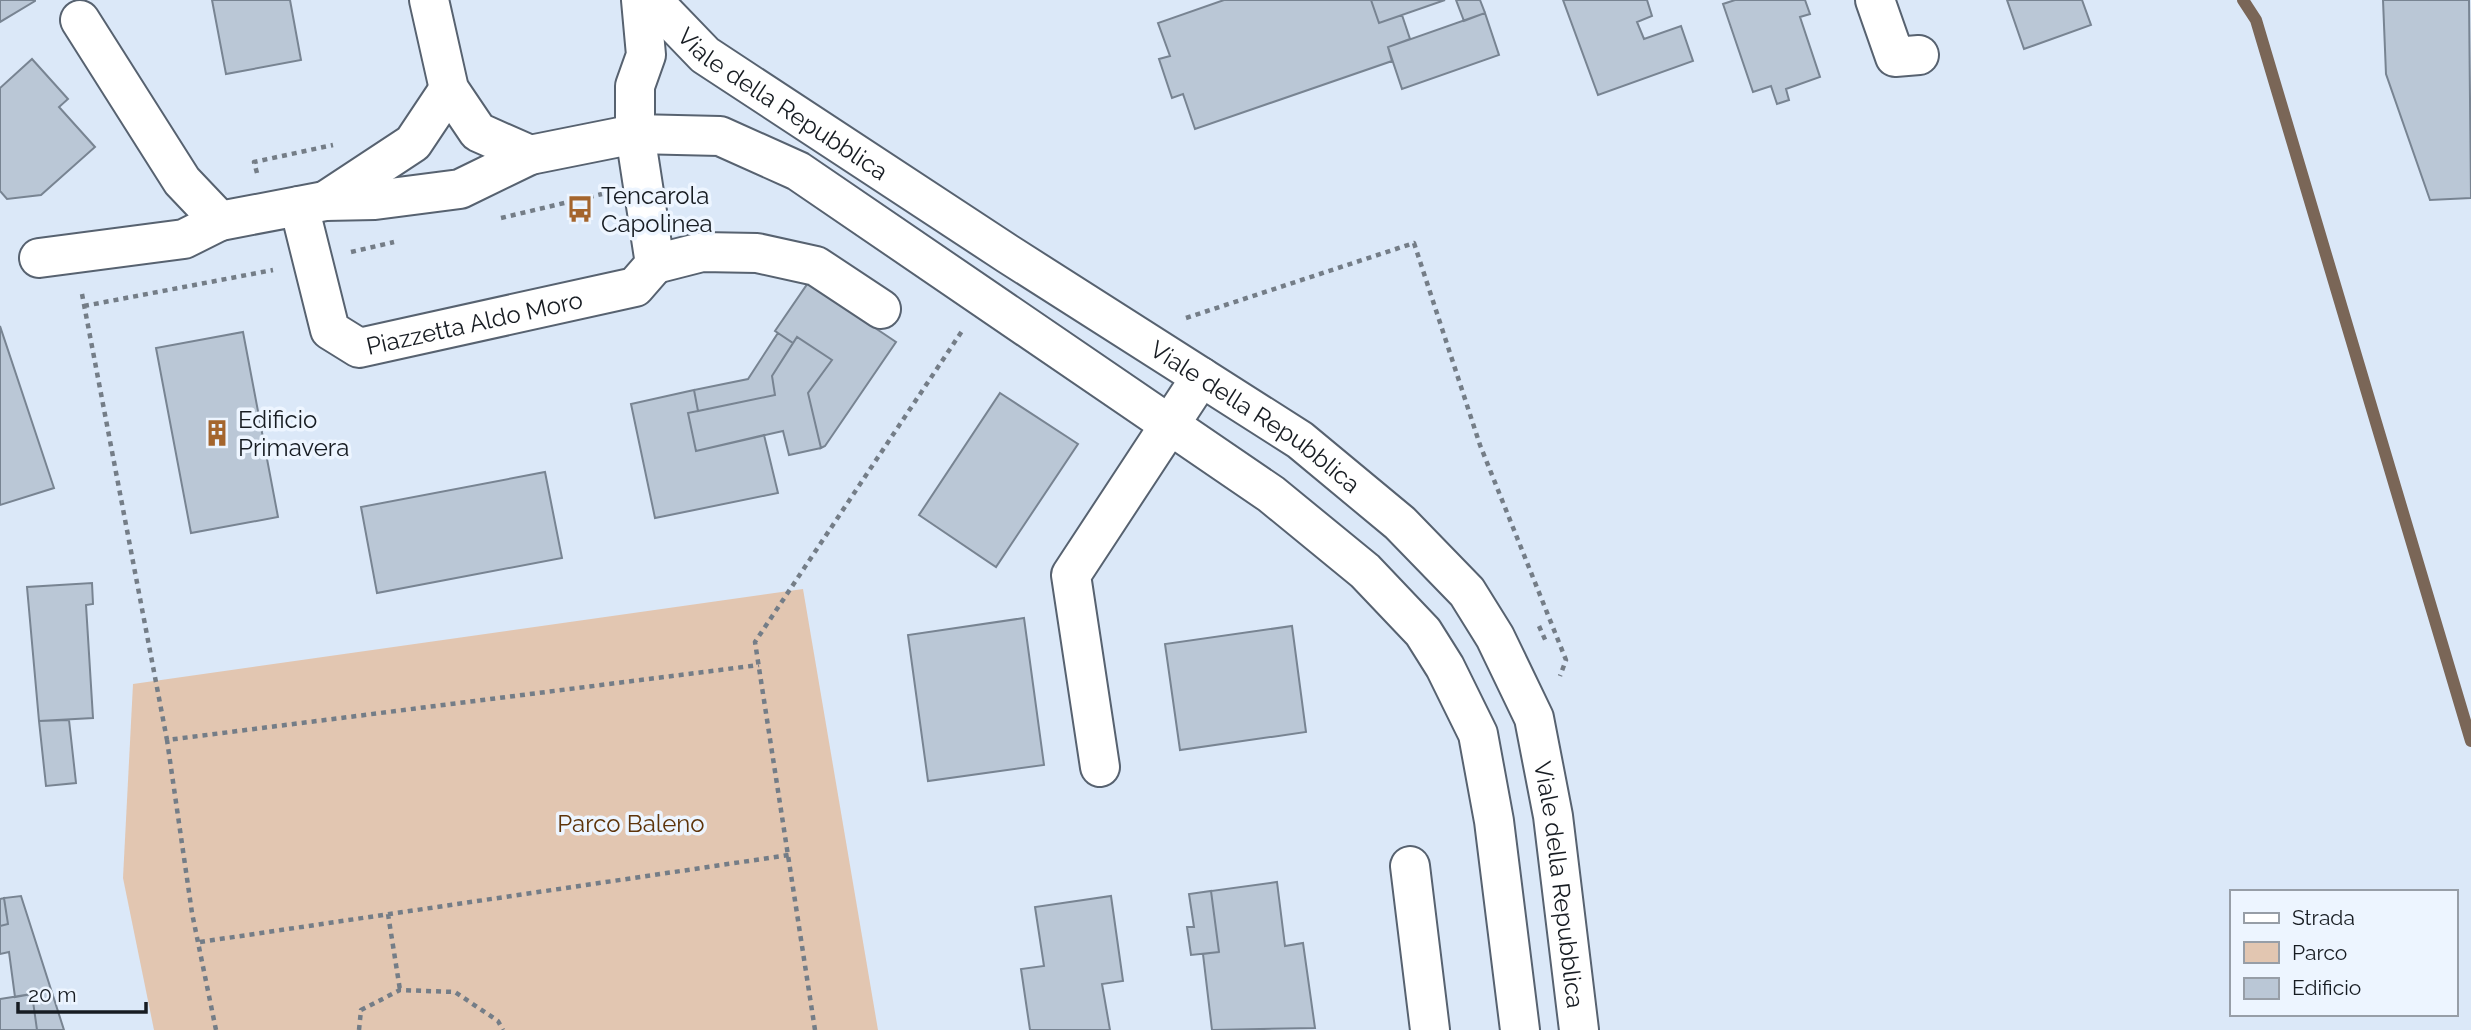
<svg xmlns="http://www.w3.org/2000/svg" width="2471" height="1030" font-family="Raleway,sans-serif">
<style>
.green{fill:#e2c6b1}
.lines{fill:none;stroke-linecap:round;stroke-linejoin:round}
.stream{stroke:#7a6657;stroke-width:12}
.building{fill:#bac7d6;stroke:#788492;stroke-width:2}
.minor-casing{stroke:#576270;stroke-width:42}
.path{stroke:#747d87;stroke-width:4.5;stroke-dasharray:5 5;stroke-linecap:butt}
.minor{stroke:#fff;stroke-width:38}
.labels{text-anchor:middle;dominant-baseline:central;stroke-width:7;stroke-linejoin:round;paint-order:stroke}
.street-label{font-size:24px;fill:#171c22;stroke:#edf5ff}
.poi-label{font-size:24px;fill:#171c22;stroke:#edf5ff;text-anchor:start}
.park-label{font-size:24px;fill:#5e340a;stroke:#edf5ff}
</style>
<rect width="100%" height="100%" fill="#dbe8f8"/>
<path class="green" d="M803,589L878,1030H154L123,878L133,684Z"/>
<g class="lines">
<path class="stream" d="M2243,0L2256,20L2471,741"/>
</g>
<path class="building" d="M0,0H35V1L0,22Z
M212,0H290L301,60L226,74Z
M1224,0H1371L1379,23L1402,15L1410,39L1388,47L1392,61L1195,129L1183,94L1172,98L1159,59L1170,56L1158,23Z
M1371,0H1445L1379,23Z
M1456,0H1480L1485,13L1464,21Z
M1563,0H1647L1652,16L1637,22L1644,39L1681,26L1693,61L1598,95Z
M1735,0H1805L1810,14L1800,17L1820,77L1786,89L1789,100L1777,104L1771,86L1753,92L1723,4Z
M2007,0H2082L2091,25L2024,49Z
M2383,0H2469L2471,198L2430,200L2386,74Z
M1485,13L1499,55L1402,89L1388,47Z
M32,59L68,99L59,107L95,147L41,195L7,199L0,191V88Z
M808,283L896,342L825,446L821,448L808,393L832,360L797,337L793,343L775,331Z
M0,326L54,488L0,505Z
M243,332L278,517L191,533L156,348Z
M778,333L793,343L772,376L775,395L698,411L694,390L748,379Z
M797,337L832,360L808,393L821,448L789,455L783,431L696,451L688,413L775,395L772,376Z
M694,390L698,411L688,413L696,451L764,435L778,493L655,518L631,404Z
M1000,393L1078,444L996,567L919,515Z
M545,472L562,558L377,593L361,507Z
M92,583L93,604L86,605L93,718L39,721L27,587Z
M1024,618L1044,765L928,781L908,635Z
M1292,626L1306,732L1180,750L1165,644Z
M69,720L76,783L46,786L39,721Z
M1277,882L1285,946L1303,943L1315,1028L1212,1030L1203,954L1219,952L1211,891Z
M1211,891L1219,952L1191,955L1187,927H1194L1189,894Z
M21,896L64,1030H37L32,994L15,997L9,952L0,954V926L8,924L4,898Z
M1111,896L1123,981L1102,984L1110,1030H1030L1021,969L1044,966L1035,907Z
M4,898L8,924L0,926V899Z
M32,994L37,1030H0V999Z"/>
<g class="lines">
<defs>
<g id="minor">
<path d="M429,0L449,89L478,132L530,155L635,134L720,136L798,171L1271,494L1365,571L1423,632L1445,667L1478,734L1494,821L1520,1030"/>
<path id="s1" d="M652,0L705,55L1008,254L1300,440L1400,523L1467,592L1495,637L1534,718L1553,816L1579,1030"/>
<path d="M1875,0L1895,57L1919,55"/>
<path d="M80,20L182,181L220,221L325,201L375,200L460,189L530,155"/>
<path d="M325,201L413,143L449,89"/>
<path id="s2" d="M299,206L330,330L359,348L635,287L655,264L635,134V86L646,55L641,0"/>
<path d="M39,258L184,239L220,221"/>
<path d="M655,264L702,252L757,253L816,266L881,309"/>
<path d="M1100,767L1071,575L1201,377"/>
<path d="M1410,866L1430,1030"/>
</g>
</defs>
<use href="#minor" class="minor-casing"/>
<path class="path" d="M257,173L254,162L333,145
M501,218L602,194
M351,252L394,242
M82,294L167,740
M84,306L273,270
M1186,318L1414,243L1480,445L1566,660L1560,676
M1539,626L1547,644
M388,914L400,990
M200,942L789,855
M216,1030L192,913L167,740L759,665
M359,1030L361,1010L400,990L455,992L498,1021L503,1030
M815,1030L755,642L962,331"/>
<use href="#minor" class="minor"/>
</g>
<defs>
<symbol id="bus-bare" viewBox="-9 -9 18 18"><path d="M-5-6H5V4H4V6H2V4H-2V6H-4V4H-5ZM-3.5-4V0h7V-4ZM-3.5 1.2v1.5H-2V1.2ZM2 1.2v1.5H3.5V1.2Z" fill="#a4652d" stroke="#edf5ff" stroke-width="2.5" paint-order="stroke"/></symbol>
<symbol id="building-bare" viewBox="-9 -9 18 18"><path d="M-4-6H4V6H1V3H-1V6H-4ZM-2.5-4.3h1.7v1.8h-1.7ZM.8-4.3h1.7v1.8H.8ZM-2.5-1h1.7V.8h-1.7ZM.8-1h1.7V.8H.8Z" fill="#a4652d" stroke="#edf5ff" stroke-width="2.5" paint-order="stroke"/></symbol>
</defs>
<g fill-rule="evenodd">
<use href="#bus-bare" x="561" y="190" width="38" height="38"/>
<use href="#building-bare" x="198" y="414" width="38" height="38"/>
</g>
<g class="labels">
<g class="street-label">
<text stroke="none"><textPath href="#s1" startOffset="168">Viale della Repubblica</textPath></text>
<text stroke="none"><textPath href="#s2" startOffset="280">Piazzetta Aldo Moro</textPath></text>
<text stroke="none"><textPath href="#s1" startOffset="735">Viale della Repubblica</textPath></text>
<text stroke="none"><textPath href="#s1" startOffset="1323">Viale della Repubblica</textPath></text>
</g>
<g class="poi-label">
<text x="601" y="195">Tencarola<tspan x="601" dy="28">Capolinea</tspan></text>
<text x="238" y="419">Edificio<tspan x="238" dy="28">Primavera</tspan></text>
</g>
<g class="park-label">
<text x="631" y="823">Parco Baleno</text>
</g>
</g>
<rect x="2230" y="890" width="228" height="126" fill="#edf5ff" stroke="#979ea7" stroke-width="2"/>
<rect x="2244" y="913" width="35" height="10" fill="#ffffff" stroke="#979ea7" stroke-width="2"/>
<text x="2292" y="925" font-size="21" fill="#171c22">Strada</text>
<rect x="2244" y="942" width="35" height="21" fill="#e2c6b1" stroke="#979ea7" stroke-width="2"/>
<text x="2292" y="960" font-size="21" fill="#171c22">Parco</text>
<rect x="2244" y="978" width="35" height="21" fill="#bac7d6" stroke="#979ea7" stroke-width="2"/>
<text x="2292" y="995" font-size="21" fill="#171c22">Edificio</text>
<path d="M18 1002v10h128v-10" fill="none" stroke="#171c22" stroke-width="3.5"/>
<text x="28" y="1002" font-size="21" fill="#171c22" stroke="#edf5ff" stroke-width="5" paint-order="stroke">20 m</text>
</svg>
